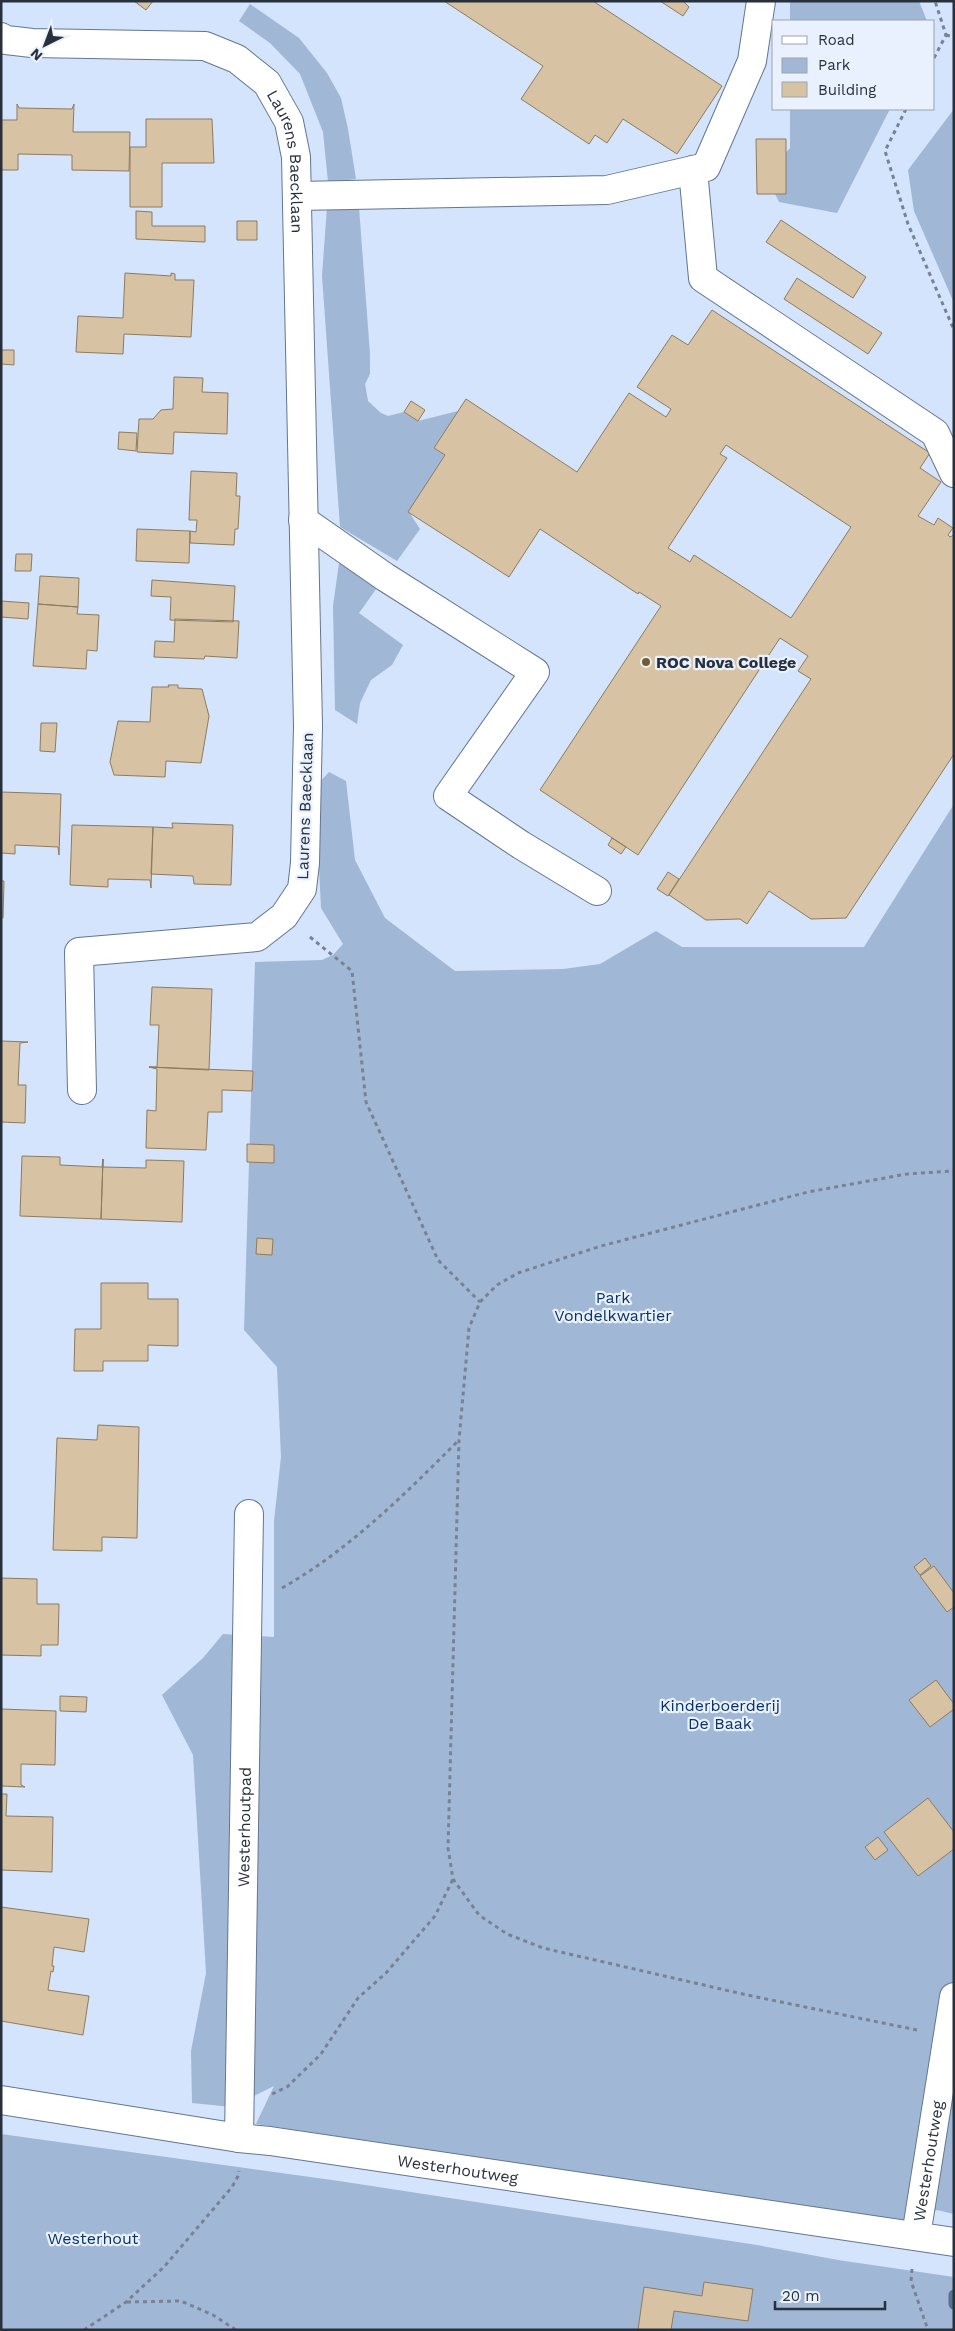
<svg xmlns="http://www.w3.org/2000/svg" width="955" height="2331" font-family="'Work Sans',sans-serif">
<style>
.green{fill:#a1b7d6}
.lines{fill:none;stroke-linecap:round;stroke-linejoin:round}
.stream{stroke:#59708f;stroke-width:11}
.building{fill:#d7c3a4;stroke:#8e7b5e;fill-rule:evenodd}
.minor-casing{stroke:#637691;stroke-width:30}
.path{stroke:#778395;stroke-width:3;stroke-dasharray:4 4;stroke-linecap:butt}
.minor{stroke:#fff;stroke-width:28}
.poi-dot{fill:#775b2e;stroke:#e8f1fd;stroke-width:2}
.labels{text-anchor:middle;dominant-baseline:central;stroke-width:4.5;stroke-linejoin:round;paint-order:stroke}
.street-label{font-size:16px;fill:#28303c;stroke:#e8f1fd}
.poi-label{font-size:16px;font-weight:bold;fill:#28303c;stroke:#e8f1fd;text-anchor:start}
.park-label{font-size:16px;fill:#0a3365;stroke:#e8f1fd}
</style>
<rect width="100%" height="100%" fill="#d3e4fc"/>
<path class="green" d="M790,1H919L927,21H790Z
M250,4L299,38L327,73L341,98L348,129L356,179L328,182L323,132L300,74L270,43L239,21Z
M790,109H890L837,213L779,202L766,175L790,148Z
M954,109V303L914,211L908,170Z
M327,207H359L370,354V374L365,384L368,401L381,413L388,416L404,412L418,421L458,411L434,448L445,455L409,512L420,529L397,561L340,527L322,276Z
M340,556L379,585L359,613L403,645L392,665L371,680L360,703L357,724L335,710L333,606Z
M329,772L346,781L355,860L385,918L455,971L563,969L600,964L656,931L682,947H864L954,804V2214L937,2210L910,2222L256,2124L274,2086L232,2107L192,2103L191,2051L206,1973L193,1755L162,1695L203,1658L223,1634L274,1637V1521L281,1457L277,1367L244,1330L255,962L322,960L333,955L343,944L321,908L315,787Z
M1,2134L339,2181L757,2245L838,2260L954,2277V2330H1Z"/>
<g class="lines">
<path class="stream" d="M954,2295V2304"/>
</g>
<path class="building" d="M134,1H153L146,10Z
M444,1H593L722,86L677,154L623,119L607,143L595,135L589,144L521,99L543,66Z
M660,1H683L689,7L683,16Z
M17,104L19,108L72,109L74,104L73,132H130L129,171L72,170V155L18,154V170H1V120H17Z
M146,119H212L214,163H162V207H130V147H146Z
M756,139H786V194H757Z
M136,211L152,212V226H205V242L136,239Z
M781,220L866,277L853,298L766,242Z
M237,221H257V240H237Z
M125,273L171,276V273L175,274V280H194L191,337L124,334L123,354L76,352L78,316L123,318Z
M797,278L882,333L868,354L784,299Z
M712,310L930,453L920,468L941,482L918,516L934,525L938,518L953,528L948,535L950,537L954,535V754L846,918L811,919L769,891L747,924L740,919L706,920L669,895L811,679L798,671L808,656L780,638L638,855L540,790L661,606L639,592L638,594L540,529L509,577L408,512L445,455L434,448L466,399L577,472L629,393L666,417L671,409L637,387L672,335L688,345ZM726,445L851,527L791,618L694,555L690,562L668,548L727,458L720,454Z
M1,350H14V365L1,364Z
M174,377L203,378L202,392L228,393L227,434L174,432L173,454L137,452L139,419H153L161,410L173,409Z
M411,401L425,410L418,421L404,412Z
M119,432L137,433L136,451L118,449Z
M191,471L237,473L236,496H240L238,529H235L234,545L190,543V531L196,532L197,520H189Z
M137,529L190,531L189,563L136,561Z
M16,554H32L31,571H15Z
M40,576L79,578L78,607L38,604Z
M152,580L235,586L233,622L170,620L171,597L151,596Z
M1,601L29,603L28,619L1,617Z
M38,604L78,607L77,614L99,615L97,651L87,650L86,669L33,666Z
M175,619L239,621L237,658L205,656L204,659L154,657L155,641L174,642Z
M168,685H178V688L202,689L209,716L201,763L166,761L165,777L114,775L110,762L118,721L150,722L152,687H169Z
M41,723H57L55,752L40,751Z
M1,792L61,794L59,855L58,847L15,845V854L1,853Z
M172,823L233,825L231,885L194,884L193,876L151,874L153,827L173,828Z
M72,825L153,827L151,888L150,880L108,879V887L70,885Z
M612,838L626,847L621,854L608,845Z
M668,872L679,879L668,896L657,889Z
M1,881H4L3,918H1Z
M152,987L212,989L209,1070L149,1067H157L159,1025H150Z
M1,1041L28,1042L20,1043L18,1085H26L25,1123L1,1122Z
M149,1067L253,1071L252,1091L222,1090V1112H208L206,1150L146,1148L147,1110L156,1111L157,1069Z
M247,1144L274,1145V1163L247,1162Z
M22,1156L60,1157V1165L102,1167L103,1159L101,1219L20,1216Z
M103,1159V1167L146,1168V1160L184,1161L182,1222L101,1219Z
M257,1238L273,1239L272,1255L256,1254Z
M101,1283H148V1299H178V1346L148,1345V1361H103V1371H74L75,1329H101Z
M98,1425L139,1427L137,1538L102,1537V1551L53,1550L57,1438L97,1440Z
M925,1558L931,1566L920,1575L914,1567Z
M934,1566L954,1593V1607L947,1612L920,1576Z
M1,1578L37,1579V1604H59L58,1645H41V1656L1,1655Z
M936,1680L954,1704V1709L930,1727L909,1700Z
M60,1696L87,1697L86,1712L60,1711Z
M1,1709L56,1711L55,1765L21,1764V1785L25,1787L1,1786Z
M1,1794H7L6,1816L53,1817L52,1872L1,1870Z
M928,1798L954,1832V1849L918,1876L884,1832Z
M878,1837L888,1850L875,1860L865,1847Z
M1,1907L89,1919L84,1952L54,1947L52,1966H54L53,1972L51,1971L48,1990L89,1996L83,2035L1,2021Z
M704,2282L753,2289L748,2321L674,2311L671,2330H638L644,2287L702,2296Z"/>
<g class="lines">
<defs>
<g id="minor">
<path id="s1" d="M1,37L6,40L32,43L205,46L237,59L267,83L289,122L296,157L308,726L305,863L302,889L284,916L257,937L79,952L82,1090"/>
<path d="M693,170L703,278L935,433L954,473"/>
<path d="M297,196L607,190L706,167L752,61L761,1"/>
<path d="M303,520L385,577L535,672L448,796L521,845L597,891"/>
<path id="s2" d="M1,2100L239,2138L270,2141L954,2242"/>
<path id="s3" d="M239,2138L249,1514"/>
<path id="s4" d="M916,2236L954,1997"/>
</g>
</defs>
<use href="#minor" class="minor-casing"/>
<path class="path" d="M946,35L954,37
M934,58L946,35L935,1
M906,109L885,151L908,224L954,330
M310,937L352,971L366,1102L438,1260L480,1302
M282,1588C349,1550 404,1495 458,1441
M917,2030L747,1995L543,1948L507,1934L479,1915L453,1879L448,1848L459,1440L469,1328L480,1302L497,1285L518,1273L601,1246L808,1192L907,1174L954,1171
M272,2094L287,2087L321,2054L358,1998L386,1973L435,1916L453,1879
M912,2269L911,2281L928,2330
M127,2302L181,2301L213,2315L236,2330
M84,2330L126,2302L164,2267L232,2187L238,2176L239,2171"/>
<use href="#minor" class="minor"/>
</g>
<circle class="poi-dot" cx="646" cy="662" r="5"/>
<g class="labels">
<g class="street-label">
<text stroke="none"><textPath href="#s1" startOffset="361">Laurens Baecklaan</textPath></text>
<text transform="translate(305 806) rotate(-88)">Laurens Baecklaan</text>
<text stroke="none"><textPath href="#s3" startOffset="311">Westerhoutpad</textPath></text>
<text stroke="none"><textPath href="#s4" startOffset="76">Westerhoutweg</textPath></text>
<text stroke="none"><textPath href="#s2" startOffset="462">Westerhoutweg</textPath></text>
</g>
<g class="poi-label">
<text x="656" y="662">ROC Nova College</text>
</g>
<g class="park-label">
<text x="613" y="1297">Park<tspan x="613" dy="18">Vondelkwartier</tspan></text>
<text x="720" y="1705">Kinderboerderij<tspan x="720" dy="18">De Baak</tspan></text>
<text x="93" y="2238">Westerhout</text>
</g>
</g>
<rect width="955" height="2331" fill="none" stroke="#28303c" stroke-width="5"/>
<rect x="772" y="20" width="162" height="90" fill="#e8f1fd" stroke="#9ba4b0"/>
<rect x="782" y="36" width="25" height="8" fill="#ffffff" stroke="#9ba4b0"/>
<text x="818" y="45" font-size="15" fill="#28303c">Road</text>
<rect x="782" y="58" width="25" height="15" fill="#a1b7d6" stroke="#9ba4b0"/>
<text x="818" y="70" font-size="15" fill="#28303c">Park</text>
<rect x="782" y="82" width="25" height="15" fill="#d7c3a4" stroke="#9ba4b0"/>
<text x="818" y="95" font-size="15" fill="#28303c">Building</text>
<g transform="translate(45 45) rotate(222)" stroke="#e8f1fd" stroke-width="4" paint-order="stroke">
<path d="M0-4L9 19L0 12L-9 19Z" fill="#28303c"/>
<text y="-8" font-size="14" font-weight="bold" text-anchor="middle" fill="#28303c">N</text>
</g>
<path d="M775 2301v8h110v-8" fill="none" stroke="#28303c" stroke-width="2.5"/>
<text x="782" y="2301" font-size="15" fill="#28303c" stroke="#e8f1fd" stroke-width="4" paint-order="stroke">20 m</text>
</svg>
